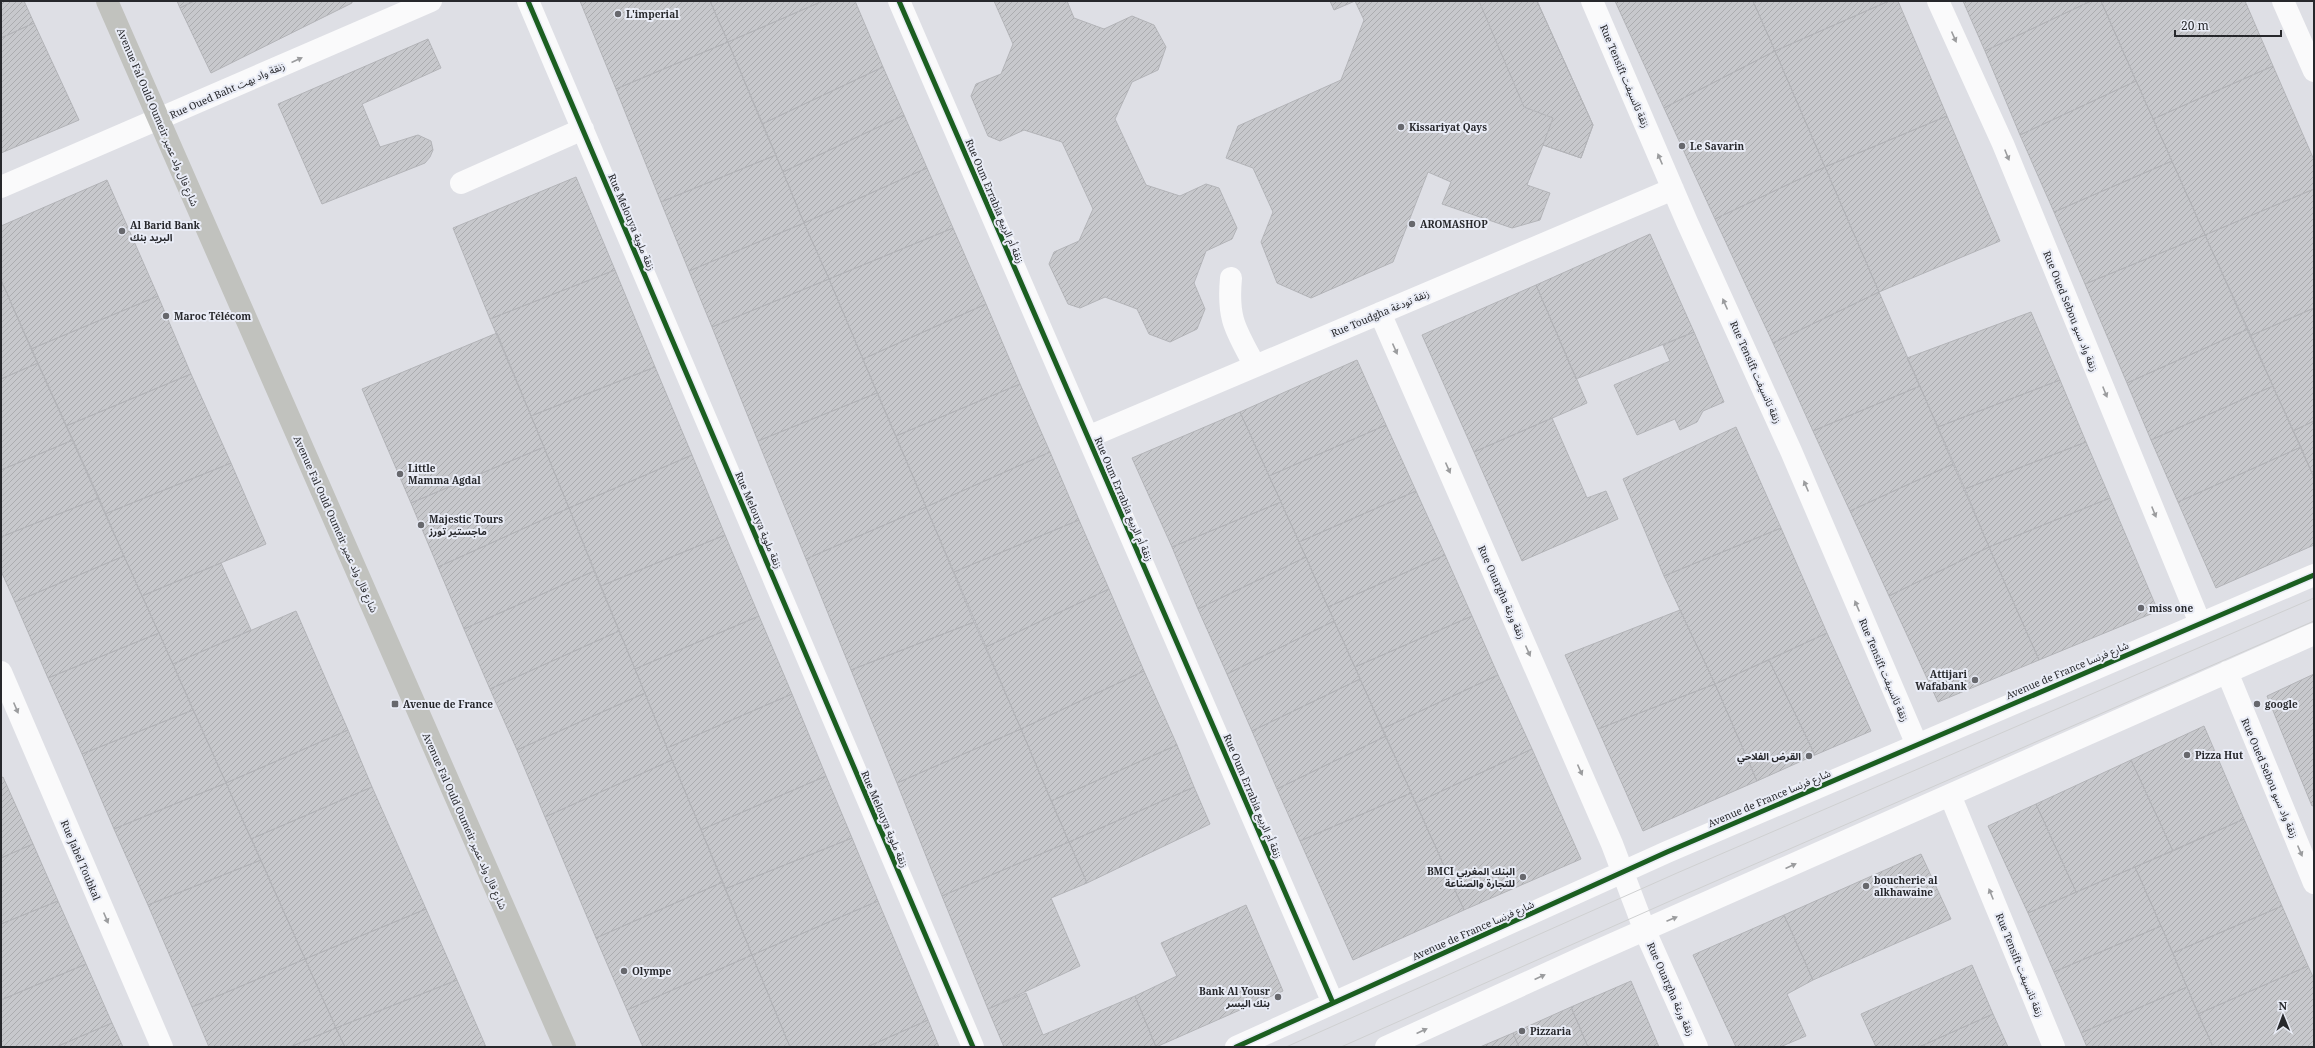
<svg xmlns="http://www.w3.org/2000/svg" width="2315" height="1048" font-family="'Noto Serif','Noto Sans Arabic',serif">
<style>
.building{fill:url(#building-hatch);stroke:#b3b4b8}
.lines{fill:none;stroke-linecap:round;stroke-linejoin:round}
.minor{stroke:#fafafb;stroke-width:22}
.major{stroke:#c1c2be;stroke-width:22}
.tram{stroke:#cfd0d1;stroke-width:1}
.cycleway-casing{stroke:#e9ecf6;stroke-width:8}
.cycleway{stroke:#1b5e20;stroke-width:5}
.oneway{fill:#9b9c9e}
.poi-dot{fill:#67686d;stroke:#e9ecf6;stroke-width:1.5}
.labels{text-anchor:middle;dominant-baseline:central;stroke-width:4;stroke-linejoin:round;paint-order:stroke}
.poi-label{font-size:10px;font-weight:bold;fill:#27282c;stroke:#e9ecf6;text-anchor:start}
.street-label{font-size:10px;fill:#27282c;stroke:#e9ecf6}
</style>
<defs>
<pattern id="building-hatch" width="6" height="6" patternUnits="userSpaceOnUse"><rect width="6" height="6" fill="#c7c8cc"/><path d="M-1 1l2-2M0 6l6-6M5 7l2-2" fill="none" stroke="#abacaf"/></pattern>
</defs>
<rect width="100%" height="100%" fill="#dedfe5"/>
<path class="building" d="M1,1H24L34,23L1,38Z
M177,1H194L180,8Z
M194,1H352V3L211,73L180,8Z
M580,1H710L728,42L616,89Z
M710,1H823L728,42Z
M823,1H855L883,67L762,124L728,42Z
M994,1H1067L1074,18L1104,29L1132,16L1154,25L1166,47L1158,70L1132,82L1115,119L1146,185L1180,196L1206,184L1219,188L1237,228L1232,239L1206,251L1194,283L1205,309L1197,329L1170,342L1149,334L1137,309L1105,297L1080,308L1068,304L1049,264L1054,252L1079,241L1093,209L1062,142L1024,130L1000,141L988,136L971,96L976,84L1001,74L1013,44Z
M1330,1H1537L1593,125L1581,158L1543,145L1527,185L1550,193L1540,220L1512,228L1442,204L1451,182L1428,172L1393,262L1311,298L1277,283L1261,242L1273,212L1253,168L1226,158L1238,126L1341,80L1364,20L1355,1L1334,10Z
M1479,1H1537L1593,125L1581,158L1543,145L1553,118L1524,107Z
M1615,1H1753L1775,51L1664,108Z
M1753,1H1889L1775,51Z
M1889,1H1898L1947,116L1825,167L1775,51Z
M1963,1H2091L1985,51Z
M2091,1H2101L2136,81L2020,135L1985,51Z
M2101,1H2245L2273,66L2153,119Z
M34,23L79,120L1,153V38Z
M428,39L441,68L362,104L380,147L418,135L431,141L433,150L430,157L425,163L322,204L278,104Z
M728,42L776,155L661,202L616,89Z
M1775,51L1825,167L1715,219L1664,108Z
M2273,66L2314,160V189L2205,235L2153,119Z
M883,67L904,115L783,172L762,124Z
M2136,81L2172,161L2054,212L2020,135Z
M904,115L927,168L804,223L783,172Z
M1947,116L2000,241L1879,292L1825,167Z
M776,155L804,223L689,271L661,202Z
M2172,161L2205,235L2085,284L2054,212Z
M1825,167L1879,292L1773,343L1715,219Z
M927,168L953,228L829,279L804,223Z
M576,177L615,270L490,319L453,228Z
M107,180L158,296L31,349L1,280V226Z
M2314,189V308L2250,336L2205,235Z
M804,223L829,279L712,327L689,271Z
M953,228L986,304L863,359L829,279Z
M1650,234L1694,332L1576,379L1536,285Z
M2205,235L2248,329L2127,383L2085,284Z
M615,270L655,367L531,416L490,319Z
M829,279L877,393L758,441L712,327Z
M1,280L38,363L1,379Z
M1536,285L1587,403L1474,452L1422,335Z
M1879,292L1920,386L1813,431L1773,343Z
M158,296L191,374L66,426L31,349Z
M986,304L1020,384L896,436L863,359Z
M2314,308V421L2293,431L2250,336Z
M2031,312L2060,380L1938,427L1907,358Z
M2248,329L2273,386L2151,440L2127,383Z
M1694,332L1724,402L1703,411L1697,422L1680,430L1675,419L1637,435L1614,385L1670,361L1663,345Z
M497,333L544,447L411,503L362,389Z
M1357,360L1386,425L1269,476L1240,412Z
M38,363L73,440L1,470V379Z
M655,367L692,455L569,508L531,416Z
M191,374L231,463L105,514L66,426Z
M2060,380L2086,442L1965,489L1938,427Z
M1020,384L1050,452L926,507L896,436Z
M1920,386L1953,464L1850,511L1813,431Z
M2273,386L2301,447L2178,502L2151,440Z
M877,393L926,507L806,559L758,441Z
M1240,412L1281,502L1172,547L1132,458Z
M1552,418L1587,498L1606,491L1618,519L1522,561L1474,452Z
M2314,421V478L2293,431Z
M1386,425L1416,491L1299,542L1269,476Z
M1736,427L1781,528L1664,576L1623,479Z
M73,440L99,498L1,537V470Z
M2086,442L2110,498L1989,547L1965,489Z
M544,447L569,508L438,567L411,503Z
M2301,447L2314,478V545L2216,588L2178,502Z
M1050,452L1079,520L954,572L926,507Z
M692,455L725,535L601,586L569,508Z
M231,463L266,544L142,596L105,514Z
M1953,464L1989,547L1889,596L1850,511Z
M1416,491L1445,555L1328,607L1299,542Z
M99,498L124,556L15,602L1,571V537Z
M2110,498L2158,611L2039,660L1989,547Z
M1281,502L1306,557L1198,609L1172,547Z
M926,507L974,622L851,670L806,559Z
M569,508L594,571L464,629L438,567Z
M1079,520L1109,589L986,647L954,572Z
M1781,528L1827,633L1715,684L1664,576Z
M725,535L759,616L635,669L601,586Z
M1989,547L2039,660L1938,702L1889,596Z
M1445,555L1472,616L1355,667L1328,607Z
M124,556L159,633L48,678L15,602Z
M1306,557L1334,621L1227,674L1198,609Z
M221,563L251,630L173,664L142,596Z
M594,571L619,631L490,689L464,629Z
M1109,589L1144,671L1021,729L986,647Z
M1680,610L1715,684L1598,729L1565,655Z
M296,611L348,730L226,783L173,664Z
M759,616L792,694L667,748L635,669Z
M1472,616L1498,675L1382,729L1355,667Z
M1334,621L1360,679L1252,731L1227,674Z
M974,622L1021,729L897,783L851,670Z
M619,631L645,693L517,750L490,689Z
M159,633L193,710L82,754L48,678Z
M1827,633L1871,731L1815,755L1769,660Z
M1769,660L1815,755L1757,781L1715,684Z
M1144,671L1177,745L1051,801L1021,729Z
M2314,674V805L2312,806L2267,696Z
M1498,675L1532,749L1416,803L1382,729Z
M1360,679L1386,736L1277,789L1252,731Z
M1715,684L1757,781L1643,831L1598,729Z
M645,693L672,760L545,817L517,750Z
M792,694L826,776L701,830L667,748Z
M193,710L226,783L114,829L82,754Z
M2204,726L2244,819L2173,851L2131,760Z
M1021,729L1069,842L942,896L897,783Z
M348,730L372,787L251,839L226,783Z
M1386,736L1411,793L1300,841L1277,789Z
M1177,745L1194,787L1069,842L1051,801Z
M1532,749L1581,859L1464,910L1416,803Z
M672,760L723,882L596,938L545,817Z
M2131,760L2173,851L2076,892L2036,804Z
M826,776L852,838L725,889L701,830Z
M3,777L33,844L1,858V778Z
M226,783L261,860L148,905L114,829Z
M372,787L426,909L305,959L251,839Z
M1194,787L1210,824L1087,883L1069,842Z
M1411,793L1464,910L1353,960L1300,841Z
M2036,804L2076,892L2028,913L1988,826Z
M2244,819L2282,906L2173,953L2135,867Z
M852,838L878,901L752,955L725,889Z
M1069,842L1087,883L1051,898L1080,966L988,1009L942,896Z
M33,844L58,901L1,924V858Z
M1921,854L1951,919L1813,980L1784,915Z
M261,860L305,959L192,1007L148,905Z
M2135,867L2161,926L2054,972L2028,913Z
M723,882L752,955L627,1010L596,938Z
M58,901L86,964L1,1000V924Z
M878,901L928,1020L867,1047H790L752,955Z
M1246,905L1283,991L1156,1047L1135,996L1177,976L1161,943Z
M2282,906L2308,966L2198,1014L2173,953Z
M426,909L457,980L336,1028L305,959Z
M1784,915L1813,980L1787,994L1806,1036L1780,1047H1736L1693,955Z
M2161,926L2187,987L2081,1033L2054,972Z
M752,955L790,1047H643L627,1010Z
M305,959L336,1028L290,1047H209L192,1007Z
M86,964L112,1023L56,1047H1V1000Z
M1972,965L1993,1014L1919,1047H1876L1861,1014Z
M2308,966L2314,979V1047H2213L2198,1014Z
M457,980L486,1047H345L336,1028Z
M1631,981L1659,1047H1588L1571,1007Z
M2187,987L2213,1047H2087L2081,1033Z
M1026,993L1043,1035L1135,996L1156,1047H1004L988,1009Z
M1571,1007L1588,1047H1519L1513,1033Z
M1993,1014L2008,1047H1919Z
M928,1020L939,1047H867Z
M112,1023L123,1047H56Z
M336,1028L345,1047H290Z
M1513,1033L1519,1047H1480Z"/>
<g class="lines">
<path class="minor" d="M528,1L973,1047
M899,1L1333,1003
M1592,1L1687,222L1791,451L1917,745
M1938,1L2003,144L2200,623
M2283,1L2314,71
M461,183L583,129
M1,187L431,1
M1231,278C1227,320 1236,330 1255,366
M1380,313L1612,844L1645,931L1697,1047
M1088,437L1673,189
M1,672L162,1047
M2227,672L2314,883
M1950,795L2054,1047
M1236,1047L1667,852L2314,575
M1386,1047L1581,958L2314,634"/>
<path class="major" d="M107,1L565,1047"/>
<path class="tram" d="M1286,1047L1677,873L2314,598
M1341,1047L1686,894L2314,621"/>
<defs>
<path id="cycleway" d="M528,1L973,1047
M899,1L1333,1003
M1236,1047L1667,852L2314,575"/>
</defs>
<use href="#cycleway" class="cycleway-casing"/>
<use href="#cycleway" class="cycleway"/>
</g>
<defs><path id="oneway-solid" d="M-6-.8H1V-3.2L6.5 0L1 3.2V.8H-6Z"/></defs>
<g class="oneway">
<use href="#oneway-solid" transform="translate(1954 37) rotate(66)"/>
<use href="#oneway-solid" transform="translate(297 60) rotate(-24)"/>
<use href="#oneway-solid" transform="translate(2007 155) rotate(68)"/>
<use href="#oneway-solid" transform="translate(1660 159) rotate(-113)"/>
<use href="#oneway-solid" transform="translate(1725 304) rotate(-114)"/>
<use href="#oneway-solid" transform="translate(1395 349) rotate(66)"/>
<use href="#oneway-solid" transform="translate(2105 392) rotate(68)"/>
<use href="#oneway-solid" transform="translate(1448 468) rotate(66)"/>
<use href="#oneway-solid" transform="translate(1806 486) rotate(-113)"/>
<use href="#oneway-solid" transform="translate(2154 512) rotate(68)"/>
<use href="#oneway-solid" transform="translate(1857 606) rotate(-113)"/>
<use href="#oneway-solid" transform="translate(1528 651) rotate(66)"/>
<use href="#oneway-solid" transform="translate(16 708) rotate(67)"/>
<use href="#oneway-solid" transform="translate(1580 770) rotate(66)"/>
<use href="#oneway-solid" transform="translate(2300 851) rotate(67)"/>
<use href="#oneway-solid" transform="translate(1791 866) rotate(-24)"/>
<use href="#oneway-solid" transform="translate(1991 894) rotate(-112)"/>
<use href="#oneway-solid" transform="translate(106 918) rotate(67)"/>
<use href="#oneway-solid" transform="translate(1672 919) rotate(-23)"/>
<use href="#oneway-solid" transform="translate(1540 977) rotate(-25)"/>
<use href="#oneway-solid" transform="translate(1422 1031) rotate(-25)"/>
</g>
<g class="poi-dot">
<circle cx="618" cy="14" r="4"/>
<circle cx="1401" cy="127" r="4"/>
<circle cx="1682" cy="146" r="4"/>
<circle cx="1412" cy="224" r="4"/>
<circle cx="122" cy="231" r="4"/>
<circle cx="166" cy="316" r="4"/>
<circle cx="400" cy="474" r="4"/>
<circle cx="421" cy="525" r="4"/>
<circle cx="2141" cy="608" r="4"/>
<circle cx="1975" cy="680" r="4"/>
<rect x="391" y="700" width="8" height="8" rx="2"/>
<circle cx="2257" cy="704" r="4"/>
<circle cx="2187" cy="755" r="4"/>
<circle cx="1809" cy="756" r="4"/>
<circle cx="1523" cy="877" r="4"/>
<circle cx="1866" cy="886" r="4"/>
<circle cx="624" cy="971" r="4"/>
<circle cx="1278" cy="997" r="4"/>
<circle cx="1522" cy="1031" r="4"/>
</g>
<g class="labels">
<g class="poi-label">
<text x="626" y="14">L'imperial</text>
<text x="1409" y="127">Kissariyat Qays</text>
<text x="1690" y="146">Le Savarin</text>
<text x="1420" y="224">AROMASHOP</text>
<text x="130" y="225">Al Barid Bank<tspan x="130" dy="12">البريد بنك</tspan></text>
<text x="174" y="316">Maroc Télécom</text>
<text x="408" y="468">Little<tspan x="408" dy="12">Mamma Agdal</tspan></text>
<text x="429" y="519">Majestic Tours<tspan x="429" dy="12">ماجستير تورز</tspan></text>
<text x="2149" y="608">miss one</text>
<text x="1967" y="674" text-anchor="end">Attijari<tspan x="1967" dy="12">Wafabank</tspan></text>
<text x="403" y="704">Avenue de France</text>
<text x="2265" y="704">google</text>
<text x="2195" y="755">Pizza Hut</text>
<text x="1801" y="756" text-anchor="end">القرض الفلاحي</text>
<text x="1515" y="871" text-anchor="end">BMCI البنك المغربي<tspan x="1515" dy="12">للتجارة والصناعة</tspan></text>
<text x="1874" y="880">boucherie al<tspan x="1874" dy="12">alkhawaine</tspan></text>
<text x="632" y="971">Olympe</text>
<text x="1270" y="991" text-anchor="end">Bank Al Yousr<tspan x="1270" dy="12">بنك اليسر</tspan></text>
<text x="1530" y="1031">Pizzaria</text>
</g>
<g class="street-label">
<text transform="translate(1625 76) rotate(67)">Rue Tensift زنقة تانسيفت</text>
<text transform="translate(227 90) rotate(-24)">Rue Oued Baht زنقة واد بهت</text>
<text transform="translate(158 117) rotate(67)">Avenue Fal Ould Oumeir شارع فال ولد عمير</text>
<text transform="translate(995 201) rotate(67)">Rue Oum Errabia زنقة أم الربيع</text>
<text transform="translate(632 222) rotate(67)">Rue Melouya زنقة ملوية</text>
<text transform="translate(2071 311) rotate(68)">Rue Oued Sebou زنقة واد سبو</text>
<text transform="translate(1380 313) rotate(-23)">Rue Toudgha زنقة تودغة</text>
<text transform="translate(1756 372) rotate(66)">Rue Tensift زنقة تانسيفت</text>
<text transform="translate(1124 499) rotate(67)">Rue Oum Errabia زنقة أم الربيع</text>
<text transform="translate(759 520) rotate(67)">Rue Melouya زنقة ملوية</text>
<text transform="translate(336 524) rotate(66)">Avenue Fal Ould Oumeir شارع فال ولد عمير</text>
<text transform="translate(1502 592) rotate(66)">Rue Ouargha زنقة ورغة</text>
<text transform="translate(1884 670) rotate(67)">Rue Tensift زنقة تانسيفت</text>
<text transform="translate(2067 670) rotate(-23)">Avenue de France شارع فرنسا</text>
<text transform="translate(2270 778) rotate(67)">Rue Oued Sebou زنقة واد سبو</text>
<text transform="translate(1253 796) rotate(67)">Rue Oum Errabia زنقة أم الربيع</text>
<text transform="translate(1769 798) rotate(-23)">Avenue de France شارع فرنسا</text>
<text transform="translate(885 819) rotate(67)">Rue Melouya زنقة ملوية</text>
<text transform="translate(465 821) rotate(66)">Avenue Fal Ould Oumeir شارع فال ولد عمير</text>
<text transform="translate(81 860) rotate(67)">Rue Jabel Toubkal</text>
<text transform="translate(1473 930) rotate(-24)">Avenue de France شارع فرنسا</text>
<text transform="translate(2020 965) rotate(68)">Rue Tensift زنقة تانسيفت</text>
<text transform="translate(1671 989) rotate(66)">Rue Ouargha زنقة ورغة</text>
</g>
</g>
<rect width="2315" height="1048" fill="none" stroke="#27282c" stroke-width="4"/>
<g transform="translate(2283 1016) rotate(359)" stroke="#e9ecf6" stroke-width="3" paint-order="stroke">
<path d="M0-3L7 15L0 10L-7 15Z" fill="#27282c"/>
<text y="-6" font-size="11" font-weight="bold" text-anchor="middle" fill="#27282c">N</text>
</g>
<path d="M2175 30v6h106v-6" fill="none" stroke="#27282c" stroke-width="2"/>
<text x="2181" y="30" font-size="12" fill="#27282c" stroke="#e9ecf6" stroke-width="3" paint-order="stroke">20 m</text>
</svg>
